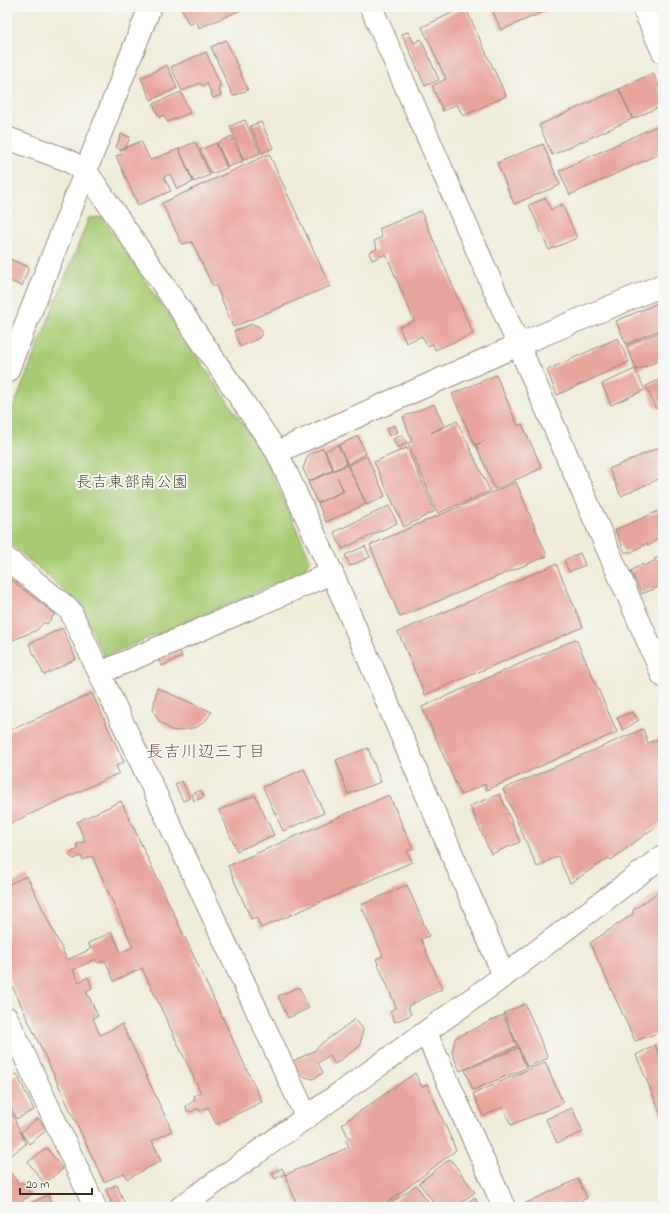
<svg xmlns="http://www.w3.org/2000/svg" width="670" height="1214" font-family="'Indie Flower','Klee One',sans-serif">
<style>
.green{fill:#a8cc75;stroke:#727b4a}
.building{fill:#e7a69b}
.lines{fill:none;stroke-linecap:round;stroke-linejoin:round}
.street-casing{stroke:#958b7c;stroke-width:24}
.secondary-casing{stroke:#958b7c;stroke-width:24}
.street{stroke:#fff;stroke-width:22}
.secondary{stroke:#fff;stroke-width:22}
.labels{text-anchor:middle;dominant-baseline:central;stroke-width:4;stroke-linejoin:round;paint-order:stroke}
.park-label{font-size:16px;fill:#565234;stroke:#f6f6f2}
.neighbourhood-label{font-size:17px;fill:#77554a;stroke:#f6f6f2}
</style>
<rect width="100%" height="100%" fill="#f6f6f2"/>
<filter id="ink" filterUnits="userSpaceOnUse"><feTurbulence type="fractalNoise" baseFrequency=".025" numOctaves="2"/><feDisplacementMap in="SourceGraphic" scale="8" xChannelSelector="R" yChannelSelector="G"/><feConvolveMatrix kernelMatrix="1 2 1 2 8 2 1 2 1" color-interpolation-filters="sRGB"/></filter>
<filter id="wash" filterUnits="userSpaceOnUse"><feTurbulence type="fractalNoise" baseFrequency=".012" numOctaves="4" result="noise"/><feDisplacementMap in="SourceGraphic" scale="16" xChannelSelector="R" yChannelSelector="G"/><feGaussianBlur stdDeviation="0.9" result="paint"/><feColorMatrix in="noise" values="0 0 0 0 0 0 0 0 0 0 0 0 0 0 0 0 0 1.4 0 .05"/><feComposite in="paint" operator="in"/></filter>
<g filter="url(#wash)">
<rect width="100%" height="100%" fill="#efecd9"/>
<path class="green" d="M102,217L262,452L310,559L303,572L104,657L79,603L7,541V423L89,218Z"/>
<g id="blocks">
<path class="building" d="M181,7H248L199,28L197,21L189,25Z
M465,7L506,96L463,116L457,104L443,111L432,86L446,79L422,27Z
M491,7H555L501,30Z
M408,32L414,43L421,39L439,80L425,86L402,34Z
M226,40L248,90L233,96L211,47Z
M206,52L221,86L218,87L221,95L213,98L207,83L202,86L200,83L182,91L171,67Z
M167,65L177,88L151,100L141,78Z
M653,73L663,96V105L633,119L619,89Z
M619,89L632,119L552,155L539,125Z
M181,92L190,113L167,122L164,115L159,117L153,104Z
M245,120L260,153L244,160L230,126Z
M261,122L273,148L262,153L250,126Z
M663,123V152L570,195L559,171Z
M121,134L130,137L126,147L120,150L116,147Z
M232,136L243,161L228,167L217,143Z
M141,141L150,160L179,149L193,182L177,189L170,174L164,177L171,191L138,205L116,156L122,154L120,150Z
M195,142L210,175L194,182L179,149Z
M216,143L227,168L211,174L200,150Z
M543,144L560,185L514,204L497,163Z
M269,154L330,286L233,327L216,285H212L192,242L182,244L162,203Z
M546,198L551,210L562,204L577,238L549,250L529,205Z
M421,211L473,334L435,350L433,344L427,346L422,336L406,343L399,327L414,321L386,254L372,260L369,252L377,249L374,241L382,237L379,229Z
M7,258L29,267L22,286L7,280Z
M663,301V328L626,344L616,321Z
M252,324L258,326L262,331L261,335L259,338L240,347L234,331Z
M663,330V359L637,370L626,346Z
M618,338L629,362L557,395L547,370Z
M635,369L645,390L611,405L602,384Z
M496,375L518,426L522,424L542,468L495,489L476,445L484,441L475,445L452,394Z
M663,378V405L656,409L646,386Z
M434,404L444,426L431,433L457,421L490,491L438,513L408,443L412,441L403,417Z
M395,425L398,432L389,436L386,429Z
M402,435L407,443L398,448L393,439Z
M358,436L366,454L348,464L339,445Z
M338,445L347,464L334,470L325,451Z
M663,446V477L621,496L609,469Z
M323,448L333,470L309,481L303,469L308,455Z
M407,448L435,511L404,527L374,462Z
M367,456L385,496L367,505L348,465Z
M347,465L366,504L326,522L318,503L344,491L337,477L343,491L317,503L308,482Z
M516,482L547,556L400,617L370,545Z
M389,506L397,523L342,549L334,532Z
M663,509V538L661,539L660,537L648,546L647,543L630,553L629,551L625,553L615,530Z
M365,546L370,557L350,566L345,555Z
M580,553L585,565L569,572L564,560Z
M661,556L663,558V585L642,594L631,571L642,564L643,566L655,561L654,559Z
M556,564L583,627L425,695L398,632Z
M7,577L55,614L47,624L44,622L37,630L11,641L7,637Z
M62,628L76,659L44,675L29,644Z
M576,639L617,732L487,790L485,784L461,795L422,707Z
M180,651L182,657L162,666L159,660Z
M157,688L212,712L206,720L197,727L178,731L171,730L159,721L153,710Z
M92,693L124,762L116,766L119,773L7,825V732Z
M632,712L639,720L623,730L617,718Z
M643,729L648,743L660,738L663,745V821L611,860L609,858L570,883L558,856L537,867L503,789Z
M368,748L381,782L348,794L336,760Z
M304,769L324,813L283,831L263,787Z
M182,781L190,798L183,801L175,784Z
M201,790L204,797L194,801L192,794Z
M500,794L520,842L491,854L470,806Z
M255,795L274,835L237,851L219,810Z
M389,795L413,849L407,851L412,862L261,928L256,917L251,919L228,866Z
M121,801L262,1102L216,1124L208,1107L199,1111L198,1108L191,1112L187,1111L186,1106L195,1100L194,1096L201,1093L142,968L114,981L105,960L98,963L95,959L73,970L79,982L88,977L92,988L86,991L98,1016L93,1018L100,1035L122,1024L172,1131L152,1141L161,1161L127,1179L124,1173L104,1182L7,975V885L27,876L67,960L91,949L88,943L112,932L121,953L133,947L92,856L83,860L81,856L74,859L70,856L69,854L78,849L76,845L85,841L77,822Z
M407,885L429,936L421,939L442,989L408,1006L411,1015L395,1022L390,1011L396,1007L376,959L383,956L361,905Z
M663,889V1031L635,1041L590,943L633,914V910Z
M299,987L309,1008L288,1018L278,996Z
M525,1004L548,1058L527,1067L504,1013Z
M503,1015L517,1046L460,1071L452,1053L455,1038Z
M355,1019L363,1029L360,1046L335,1064L329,1055L318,1063L323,1073L313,1079L299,1075L293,1061L314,1051L321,1044Z
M655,1045L660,1056L663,1054V1119L636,1055Z
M518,1048L526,1068L473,1090L465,1070Z
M545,1062L563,1103L511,1125L503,1107L483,1116L473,1094Z
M415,1073L422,1087L427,1084L456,1150L382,1207H298L285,1175L349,1147L346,1140L349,1139L342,1124Z
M17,1074L34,1110L16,1119L7,1099V1078Z
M7,1104L26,1144L7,1158Z
M572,1108L583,1132L557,1143L546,1119Z
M38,1118L47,1130L29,1144L21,1132Z
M47,1148L63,1169L44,1183L28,1162Z
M450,1159L475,1192L456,1207H437L419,1183Z
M282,1168L285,1174L275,1179L272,1173Z
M10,1172L19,1184L22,1182L32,1194L14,1207H7V1174Z
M578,1179L587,1198L568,1207H561L559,1202L549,1207H525L524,1204Z
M117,1185L126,1207H113L106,1189Z
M416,1185L432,1207H386Z
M48,1195L53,1207H22Z
M475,1197L479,1207H461Z"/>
</g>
</g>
<g filter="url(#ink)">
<use href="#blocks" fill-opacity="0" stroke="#958b7c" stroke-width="1"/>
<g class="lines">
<defs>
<path id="street" d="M371,7L663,676
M7,138L67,160L86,171L277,452L332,573L504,976
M7,372L150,7
M277,452L518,345L663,285
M7,559L70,610L307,1118
M100,673L332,573
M7,1018L95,1207
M426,1033L504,1207"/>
<path id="secondary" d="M643,7L663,52
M181,1207L504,976L663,856"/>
</defs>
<use href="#street" class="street-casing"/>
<use href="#secondary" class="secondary-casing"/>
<use href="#street" class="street"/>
<use href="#secondary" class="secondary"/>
</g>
</g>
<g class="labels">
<g class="park-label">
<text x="132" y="483">長吉東部南公園</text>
</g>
<g class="neighbourhood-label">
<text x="206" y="752">長吉川辺三丁目</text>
</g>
</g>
<rect width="670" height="1214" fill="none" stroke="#f6f6f2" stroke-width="24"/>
<path d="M20 1188v6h72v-6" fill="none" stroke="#3b2a1e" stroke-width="2"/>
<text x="26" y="1188" font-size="12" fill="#3b2a1e" stroke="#f6f6f2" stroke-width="3" paint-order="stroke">20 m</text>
</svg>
